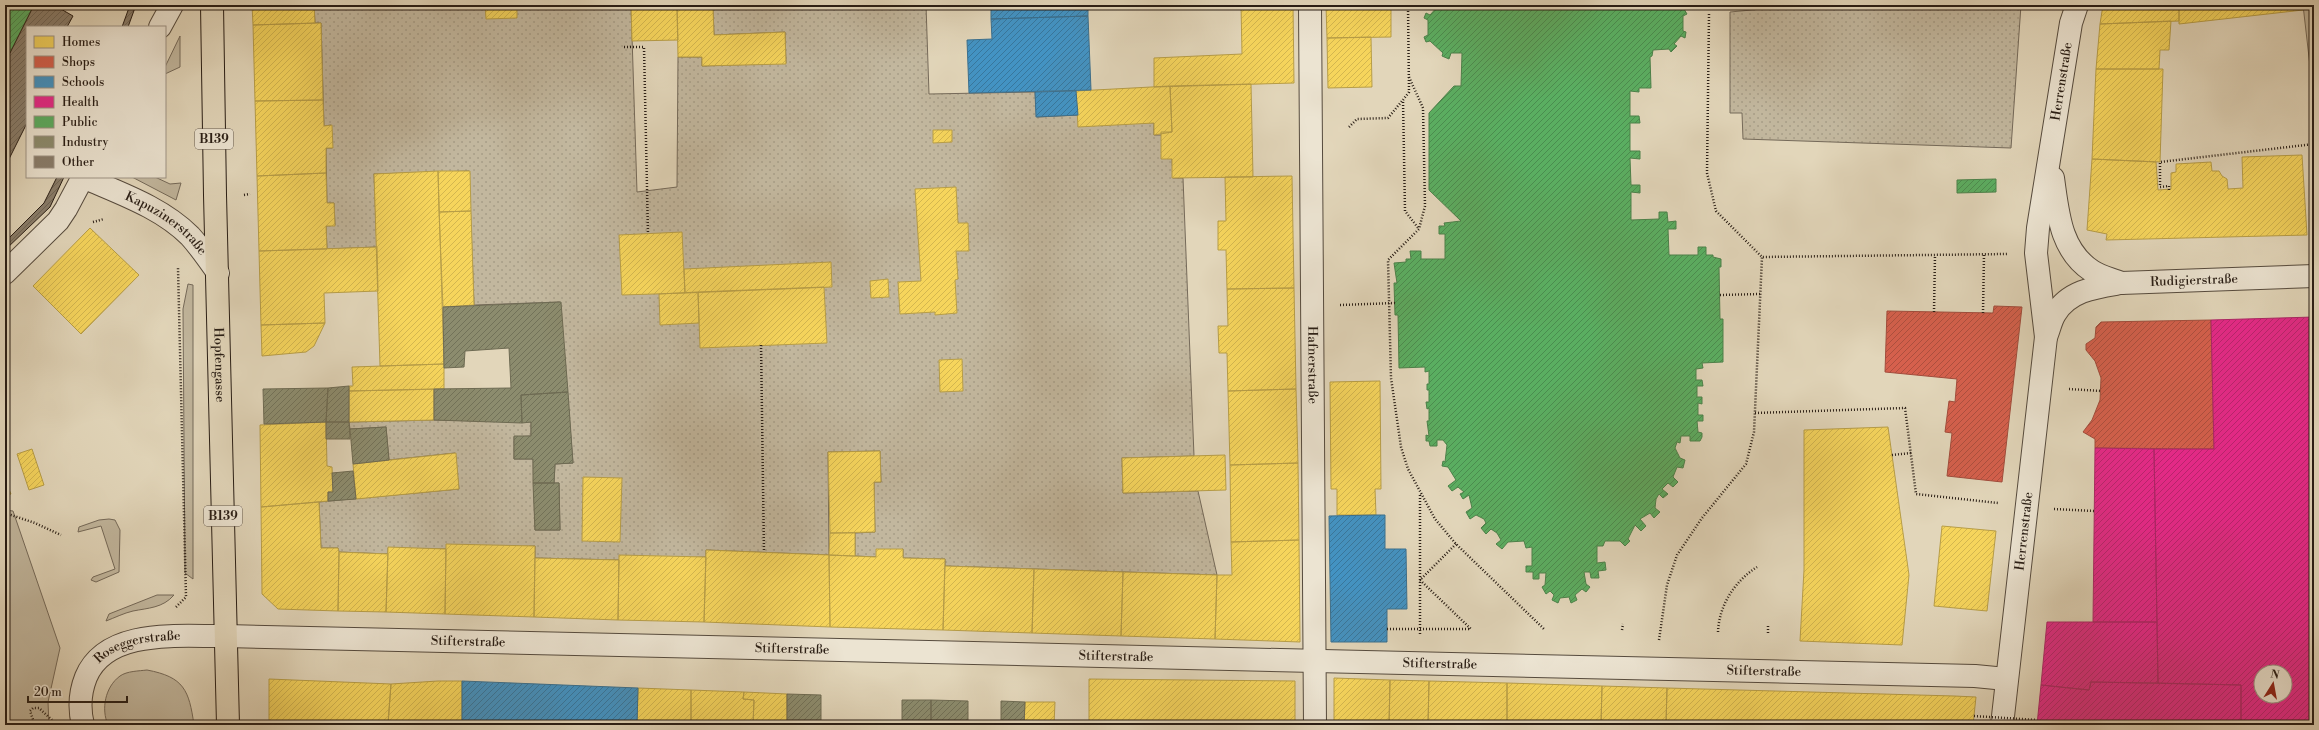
<svg xmlns="http://www.w3.org/2000/svg" width="2319" height="730" font-family="'Libre Bodoni',serif">
<style>
.grass{fill:#c2b79e;stroke:#756a5a}
.garden{fill:url(#garden-dots);stroke:#756a5a}
.homes{fill:url(#homes-hatch);stroke:#b89e47}
.shops{fill:url(#shops-hatch);stroke:#a24c3c}
.schools{fill:url(#schools-hatch);stroke:#3b708f}
.health{fill:url(#health-hatch);stroke:#ae2567;fill-rule:evenodd}
.public{fill:url(#public-hatch);stroke:#4b824a}
.industry{fill:url(#industry-hatch);stroke:#6e6b53}
.building{fill:url(#building-hatch);stroke:#281d15}
.lines{fill:none;stroke-linecap:round;stroke-linejoin:round}
.minor-casing{stroke:#564b3e;stroke-width:24}
.tertiary-casing{stroke:#564b3e;stroke-width:24}
.primary-casing{stroke:#281d15;stroke-width:24}
.path{stroke:#281d15;stroke-width:2.5;stroke-dasharray:1 2;stroke-linecap:butt}
.minor{stroke:#ece4d2;stroke-width:22}
.tertiary{stroke:#ece4d2;stroke-width:22}
.primary{stroke:#e2d6ba;stroke-width:22}
.path-bridge{stroke:#281d15;stroke-width:2.5;stroke-dasharray:1 2;stroke-linecap:butt}
.labels{text-anchor:middle;dominant-baseline:central;stroke-width:4;stroke-linejoin:round;paint-order:stroke}
.shield{fill:#ece4d2;stroke:#63594e;stroke-width:1}
.shield-label{font-size:12px;font-weight:bold;fill:#281d15}
.street-label{font-size:13px;fill:#281d15;stroke:#ece4d2}
</style>
<defs>
<pattern id="garden-dots" width="8" height="8" patternUnits="userSpaceOnUse"><rect width="8" height="8" fill="#c2b79e"/><path d="M2 2h.1M6 6h.1" fill="none" stroke="#a79d87" stroke-width="1.8" stroke-linecap="round"/></pattern>
<pattern id="homes-hatch" width="6" height="6" patternUnits="userSpaceOnUse"><rect width="6" height="6" fill="#f6d55c"/><path d="M-1 1l2-2M0 6l6-6M5 7l2-2" fill="none" stroke="#d3b64f"/></pattern>
<pattern id="shops-hatch" width="6" height="6" patternUnits="userSpaceOnUse"><rect width="6" height="6" fill="#d6604d"/><path d="M-1 1l2-2M0 6l6-6M5 7l2-2" fill="none" stroke="#ae4f3f"/></pattern>
<pattern id="schools-hatch" width="6" height="6" patternUnits="userSpaceOnUse"><rect width="6" height="6" fill="#4393c3"/><path d="M-1 1l2-2M0 6l6-6M5 7l2-2" fill="none" stroke="#38779d"/></pattern>
<pattern id="health-hatch" width="6" height="6" patternUnits="userSpaceOnUse"><rect width="6" height="6" fill="#e7298a"/><path d="M-1 1l2-2M0 6l6-6M5 7l2-2" fill="none" stroke="#bb2370"/></pattern>
<pattern id="public-hatch" width="6" height="6" patternUnits="userSpaceOnUse"><rect width="6" height="6" fill="#5aae61"/><path d="M-1 1l2-2M0 6l6-6M5 7l2-2" fill="none" stroke="#4a8d4f"/></pattern>
<pattern id="industry-hatch" width="6" height="6" patternUnits="userSpaceOnUse"><rect width="6" height="6" fill="#8c8c6e"/><path d="M-1 1l2-2M0 6l6-6M5 7l2-2" fill="none" stroke="#727259"/></pattern>
<pattern id="building-hatch" width="6" height="6" patternUnits="userSpaceOnUse"><rect width="6" height="6" fill="#897d6b"/><path d="M-1 1l2-2M0 6l6-6M5 7l2-2" fill="none" stroke="#706657"/></pattern>
</defs>
<rect width="100%" height="100%" fill="#e2d6ba"/>
<filter id="stains"><feTurbulence type="fractalNoise" baseFrequency=".005" numOctaves="4"/><feColorMatrix values="0 0 0 0 .2 0 0 0 0 .09 0 0 0 0 .02 0 0 0 .5 -.17"/></filter>
<radialGradient id="worn" r=".72"><stop offset=".6" stop-color="#630" stop-opacity="0"/><stop offset="1" stop-color="#630" stop-opacity=".3"/></radialGradient>
<path class="grass" d="M2303,5H2314V101Z
M180,36V67L165,74V67Z
M132,177H155L170,184L181,183L176,200Z
M188,284L193,285V579L185,573L183,309Z
M5,510L13,511L60,648L48,702L49,725H5Z
M109,519L115,520L120,530L119,572L96,582L91,580L93,577L115,569L101,526L78,532L79,527L99,520Z
M157,595H174C163,608 148,608 133,611C124,613 114,618 106,621L109,614Z
M147,670C184,677 189,690 194,725H108C101,709 105,687 120,676C127,671 139,671 147,670Z"/>
<path class="garden" d="M314,5H631L637,192L677,187L678,57H702V66L786,63L785,32L714,35L713,8L771,5H926L929,94L1035,92L1037,117L1078,115L1154,123V135H1161L1172,159L1173,178H1183L1194,456L1122,458L1123,493L1198,491L1217,575L945,566V559L903,558V549L876,557L855,556V533L875,532L874,482H881L880,451L828,452L829,555L706,550V557L619,560L535,558V546L446,549L388,548V554L339,552L338,548H321L319,502L459,489L455,453L389,460L386,427L350,429L349,422L434,420L531,422V436L514,437V459H533L535,530H560L559,483H554L555,464L573,463L560,302L474,305L469,171L374,174L377,247L327,249L326,226L335,225L334,203H327L326,148H332L331,125L324,126L321,23H315Z
M1805,5H2021L2011,148L1743,139L1742,113H1730V12Z"/>
<path class="homes" d="M252,5H314L315,23L253,25Z
M485,5H517V18L486,19Z
M631,5H677L678,40L632,41Z
M677,5H771V6L677,9Z
M1241,5H1293L1294,83L1154,87V58L1242,54Z
M1326,5H1391V37L1327,38Z
M2179,5H2303V10L2179,24Z
M2179,5V21L2100,24L2103,5Z
M713,8L714,35L785,32L786,64L702,66V57H678L677,9Z
M2171,21L2169,50H2160L2159,69H2096L2100,24Z
M321,23L323,100L255,101L253,25Z
M1371,37L1372,87L1328,88L1327,38Z
M2096,69H2163L2160,162L2092,159Z
M1251,84L1253,177L1172,178V159H1161V132H1172L1170,86Z
M1170,86L1172,132L1154,135V123L1078,127L1076,91Z
M323,100L324,126L332,125L333,148H326V173L257,176L255,101Z
M933,130H952V142L933,143Z
M2302,155L2307,235L2106,240L2107,234L2087,230L2092,159L2156,162L2158,190L2171,189V173L2176,172V164L2211,162L2212,171H2219L2222,176L2227,179L2228,189L2243,188L2242,157Z
M438,171L444,364L380,366L374,174Z
M438,171H470L471,211L439,212Z
M326,173L327,203H334L335,226H326L327,249L259,251L257,176Z
M1292,176L1294,288L1227,289L1226,250H1218V221H1226L1225,177Z
M956,187L958,223H968L969,251H956L958,279L955,280L957,313L935,315V312L900,314L898,282L921,281L915,189Z
M471,211L474,305L443,307L439,212Z
M90,228L139,275L81,334L33,286Z
M682,232L685,293L622,295L619,235Z
M377,247L378,291L324,293L325,323L261,325L259,251Z
M831,262L832,287L685,293L684,269Z
M888,279L889,297L871,298L870,281Z
M824,287L827,343L700,348L698,292Z
M1294,288L1296,389L1228,391L1227,353H1219L1218,326H1228L1227,289Z
M698,292L699,323L660,325L659,294Z
M325,323L314,346L306,352L262,356L261,325Z
M962,359L963,391L940,392L939,360Z
M444,364V389L349,391V386H353L352,367Z
M1380,381L1381,489H1375L1376,515H1337V489H1331L1330,382Z
M434,389V420L349,422V391Z
M1296,389L1298,463L1230,465L1228,391Z
M326,422L327,466L332,467L333,492H328V501L261,507L260,425Z
M1888,427L1909,575L1902,645L1800,641L1804,570V430Z
M32,449L44,485L29,490L17,454Z
M880,451L881,482H874L875,532L830,533L828,452Z
M456,453L459,489L356,499L353,464Z
M1225,455L1226,490L1123,493L1122,458Z
M1298,463L1299,540L1231,542L1230,465Z
M583,477L622,478L620,542L582,541Z
M5,481L11,494L5,496Z
M319,502L321,548H338L339,552L338,611L278,609L262,594L261,507Z
M1942,526L1996,531L1987,611L1934,606Z
M830,533H855V556L829,555Z
M1299,540L1300,642L1215,639L1217,575H1232L1231,542Z
M446,544L535,546L534,617L445,614Z
M388,547L446,549L445,614L386,612Z
M876,549H903V558L945,559L943,630L830,627L829,555L876,557Z
M706,550L829,555L830,627L704,622Z
M339,552L388,554L386,612L338,611Z
M619,555L706,557L704,622L618,620Z
M535,558L619,560L618,620L534,617Z
M945,566L1034,569L1032,633L943,630Z
M1034,569L1123,572L1121,636L1032,633Z
M1123,572L1217,575L1215,639L1121,636Z
M1334,678L1390,680L1389,725H1334Z
M269,679L391,684L388,725H269Z
M1089,679L1295,681V725H1089Z
M1390,680L1429,681L1428,725H1389Z
M438,681H462V725L388,723L391,684Z
M1429,681L1507,683V725H1428Z
M1507,683L1602,686L1601,725H1507Z
M1602,686L1667,688L1666,725H1601Z
M638,688L691,690V725H637Z
M1667,688L1954,696L1976,697L1973,725H1666Z
M691,690L744,692L743,699L754,700L753,725H691Z
M744,692L787,694V725H753L754,700L743,699Z
M1025,702H1055L1054,725H1024Z
M388,723L462,725H388Z"/>
<path class="shops" d="M1994,306L2022,307L2002,482L1947,476L1952,433L1945,432L1949,401L1955,402L1957,379L1885,372L1887,311L1993,313Z
M2211,320L2214,449L2095,448V439L2083,432L2092,420L2100,400L2101,378L2095,361L2086,350V344L2095,338L2096,327L2101,322Z"/>
<path class="schools" d="M926,5H979L980,7L926,8Z
M991,5H1088V16L991,19Z
M1088,16L1091,90L969,93L967,40L992,39L991,19Z
M1076,91L1078,115L1036,117L1035,92Z
M1376,515H1385V549H1406L1407,609H1387V642H1331L1329,516Z
M462,681L638,688L637,725H462Z"/>
<path class="health" d="M2314,317V725H2241V685L2158,683L2154,449H2214L2211,320ZM2261,672H2285V696H2261Z
M2095,448L2154,449L2157,622H2093Z
M2047,622H2157L2158,683L2091,682L2089,690L2041,685Z
M2091,682L2241,685V725H2037L2041,685L2089,690Z"/>
<path class="public" d="M5,5H34L10,53L5,50Z
M1439,5H1675L1680,10L1684,9L1687,14L1683,16V31L1686,32L1685,38L1681,36L1674,44L1677,46L1671,52L1669,49L1653,50L1652,56L1650,57L1651,88H1639V92L1630,91V116H1639L1640,123H1630V151H1640V159L1630,158L1631,185H1640V193L1631,192V220L1659,219V212H1667L1668,222L1676,221V229H1668L1669,255H1698V247H1706V255H1713V257L1721,259V267H1719L1720,319H1723V362L1702,363L1703,368L1696,369V380H1702L1703,386H1697V397H1702V404L1698,403V415H1703V421H1697L1698,432L1702,433V437L1700,441H1690V436H1681L1680,443L1677,442L1675,448L1680,458L1685,460L1683,468L1677,467L1673,477L1678,482L1673,487L1668,483L1662,489L1668,494L1663,498L1659,494L1656,499L1655,508L1660,512L1654,518L1650,513L1640,519L1646,526L1641,531L1635,525L1628,539L1630,541L1625,546L1620,541H1605L1603,546H1597V563L1605,562L1606,570L1598,571L1599,578H1591L1590,572H1584L1586,584L1590,587L1586,592L1582,589L1575,595L1577,600L1571,603L1569,597L1560,598L1558,603L1552,600L1554,595L1550,591L1546,594L1542,587L1545,585L1546,573H1539V579H1533V572H1526V566H1532V547L1526,548L1524,541L1508,542L1502,549L1496,544L1501,540L1497,533L1491,529L1486,534L1481,528L1486,523L1484,519L1476,515L1470,519L1466,512L1472,508L1469,495L1463,499L1460,494L1464,492L1458,487L1452,491L1448,486L1456,480L1448,467L1442,466L1443,461L1445,462L1447,445L1443,440H1437V446H1430L1429,441H1426V435L1429,436L1427,421H1429V408L1427,409L1426,402H1429V390H1427V384H1429V371L1425,372V367L1399,368L1398,315H1395L1394,283H1397L1394,263L1406,262V259H1411L1410,251H1421V259H1445V234H1439V226H1445L1444,223L1461,221L1429,190V113L1454,86H1461L1462,53H1451L1449,59L1442,56L1443,53L1430,41L1426,42L1424,37L1428,35V20L1424,18L1426,13L1430,15Z
M1996,179V192L1957,193V180Z"/>
<path class="industry" d="M561,302L568,392L521,395L522,423L434,420V389L511,388L509,348L465,351L464,367L444,368L443,307Z
M349,386V422H326L328,388Z
M328,388L326,422L264,424L263,389Z
M568,392L573,463L555,464L554,483H533V459H514V436H531V422L522,423L521,395Z
M326,422H349L350,439H326Z
M386,427L389,460L353,464L350,429Z
M353,471L356,499L328,501V492H333L332,473Z
M533,483H559L560,530H535Z
M787,694L821,695V725H787Z
M902,700H931V725H902Z
M931,700L968,701V725H931Z
M1001,701L1025,702L1024,725H1001Z"/>
<path class="building" d="M34,5H54L73,16L67,27H27V123L5,167V50L10,53Z
M130,5H136L128,27H122Z
M57,177H64L50,207L5,250V242L44,203Z"/>
<g class="lines">
<defs>
<g id="minor">
<path id="s1" d="M1310,5L1315,725"/>
<path d="M2053,178C2058,213 2060,250 2092,271C2101,277 2112,279 2121,283"/>
<path id="s2" d="M2046,337L2036,253L2038,228L2071,23L2077,5"/>
<path id="s3" d="M83,725C79,709 80,692 86,677C107,627 182,637 226,636L1975,676L2006,679"/>
</g>
<g id="tertiary">
<path d="M160,27L172,5"/>
<path id="s4" d="M83,177C119,193 161,207 190,236C200,247 209,260 218,273"/>
<path d="M5,273L58,221L66,209L83,177"/>
<path id="s5" d="M2002,725L2046,337C2049,330 2051,320 2055,314C2069,290 2097,287 2121,283L2314,276"/>
</g>
<g id="primary">
<path id="s6" d="M212,5L215,195L228,725"/>
</g>
</defs>
<use href="#minor" class="minor-casing"/>
<use href="#tertiary" class="tertiary-casing"/>
<use href="#primary" class="primary-casing"/>
<path class="path" d="M1408,5L1409,92L1403,100L1405,211L1419,229
M1709,14L1707,173L1716,211L1762,257L2007,254
M624,47H644L648,234
M1409,77L1423,108L1425,206L1419,229L1388,260L1391,378L1401,447L1408,469L1435,519L1456,544L1544,629
M1349,127L1357,119L1388,118L1402,101
M2169,190V186L2160,187V162L2314,144
M244,195L250,194
M93,222L104,219
M1720,295L1760,294
M1340,305L1395,303
M1934,312L1935,255
M1983,313L1984,254
M761,345L764,552
M2069,389L2101,391
M1755,413L1905,408L1916,494L1998,503
M1892,455L1911,453
M2054,509L2094,511
M5,513L35,523L61,535
M1456,544L1420,580L1471,629
M176,607L186,597L178,268
M1387,629H1470
M1622,630L1623,624
M1718,632C1719,605 1735,581 1757,567
M1768,633V626
M1420,634V493
M1659,640L1667,585L1677,555L1702,518L1746,464L1754,432L1762,257
M5,719L12,725
M35,725L30,711L33,708H39L52,720"/>
<use href="#minor" class="minor"/>
<use href="#tertiary" class="tertiary"/>
<use href="#primary" class="primary"/>
<path class="path-bridge" d="M1974,716L2037,720"/>
</g>
<g class="labels">
<g class="shield">
<rect x="195" y="129" width="38" height="20" rx="3"/>
<rect x="204" y="506" width="38" height="20" rx="3"/>
</g>
<g class="shield-label">
<text x="214" y="139">B139</text>
<text x="223" y="516">B139</text>
</g>
<g class="street-label">
<text stroke="none"><textPath href="#s2" startOffset="258">Herrenstraße</textPath></text>
<text stroke="none"><textPath href="#s4" startOffset="96">Kapuzinerstraße</textPath></text>
<text stroke="none"><textPath href="#s5" startOffset="564">Rudigierstraße</textPath></text>
<text stroke="none"><textPath href="#s6" startOffset="360">Hopfengasse</textPath></text>
<text stroke="none"><textPath href="#s1" startOffset="360">Hafnerstraße</textPath></text>
<text stroke="none"><textPath href="#s5" startOffset="195">Herrenstraße</textPath></text>
<text stroke="none"><textPath href="#s3" startOffset="446">Stifterstraße</textPath></text>
<text stroke="none"><textPath href="#s3" startOffset="770">Stifterstraße</textPath></text>
<text stroke="none"><textPath href="#s3" startOffset="113">Roseggerstraße</textPath></text>
<text stroke="none"><textPath href="#s3" startOffset="1094">Stifterstraße</textPath></text>
<text stroke="none"><textPath href="#s3" startOffset="1418">Stifterstraße</textPath></text>
<text stroke="none"><textPath href="#s3" startOffset="1742">Stifterstraße</textPath></text>
</g>
</g>
<rect width="2319" height="730" fill="none" stroke="#e2d6ba" stroke-width="20"/>
<rect x="6" y="6" width="2307" height="718" fill="none" stroke="#281d15" stroke-width="2"/>
<rect x="10" y="10" width="2299" height="710" fill="none" stroke="#281d15"/>
<rect x="26" y="26" width="140" height="152" fill="#ece4d2" stroke="#9e9486"/>
<rect x="34" y="36" width="20" height="12" fill="#f6d55c" stroke="#9e9486"/>
<text x="62" y="46" font-size="12" fill="#281d15">Homes</text>
<rect x="34" y="56" width="20" height="12" fill="#d6604d" stroke="#9e9486"/>
<text x="62" y="66" font-size="12" fill="#281d15">Shops</text>
<rect x="34" y="76" width="20" height="12" fill="#4393c3" stroke="#9e9486"/>
<text x="62" y="86" font-size="12" fill="#281d15">Schools</text>
<rect x="34" y="96" width="20" height="12" fill="#e7298a" stroke="#9e9486"/>
<text x="62" y="106" font-size="12" fill="#281d15">Health</text>
<rect x="34" y="116" width="20" height="12" fill="#5aae61" stroke="#9e9486"/>
<text x="62" y="126" font-size="12" fill="#281d15">Public</text>
<rect x="34" y="136" width="20" height="12" fill="#8c8c6e" stroke="#9e9486"/>
<text x="62" y="146" font-size="12" fill="#281d15">Industry</text>
<rect x="34" y="156" width="20" height="12" fill="#897d6b" stroke="#9e9486"/>
<text x="62" y="166" font-size="12" fill="#281d15">Other</text>
<g transform="translate(2273 684) rotate(11)"><circle r="19" fill="#ece4d2" stroke="#9e9486"/>
<path d="M0-3L7 15L0 10L-7 15Z" fill="#8f2418"/>
<text y="-6" font-size="11" font-weight="bold" text-anchor="middle" fill="#281d15">N</text>
</g>
<path d="M28 696v6h99v-6" fill="none" stroke="#281d15" stroke-width="2"/>
<text x="34" y="696" font-size="12" fill="#281d15" stroke="#ece4d2" stroke-width="3" paint-order="stroke">20 m</text>
<rect width="100%" height="100%" filter="url(#stains)"/>
<rect width="100%" height="100%" fill="url(#worn)"/>
</svg>
